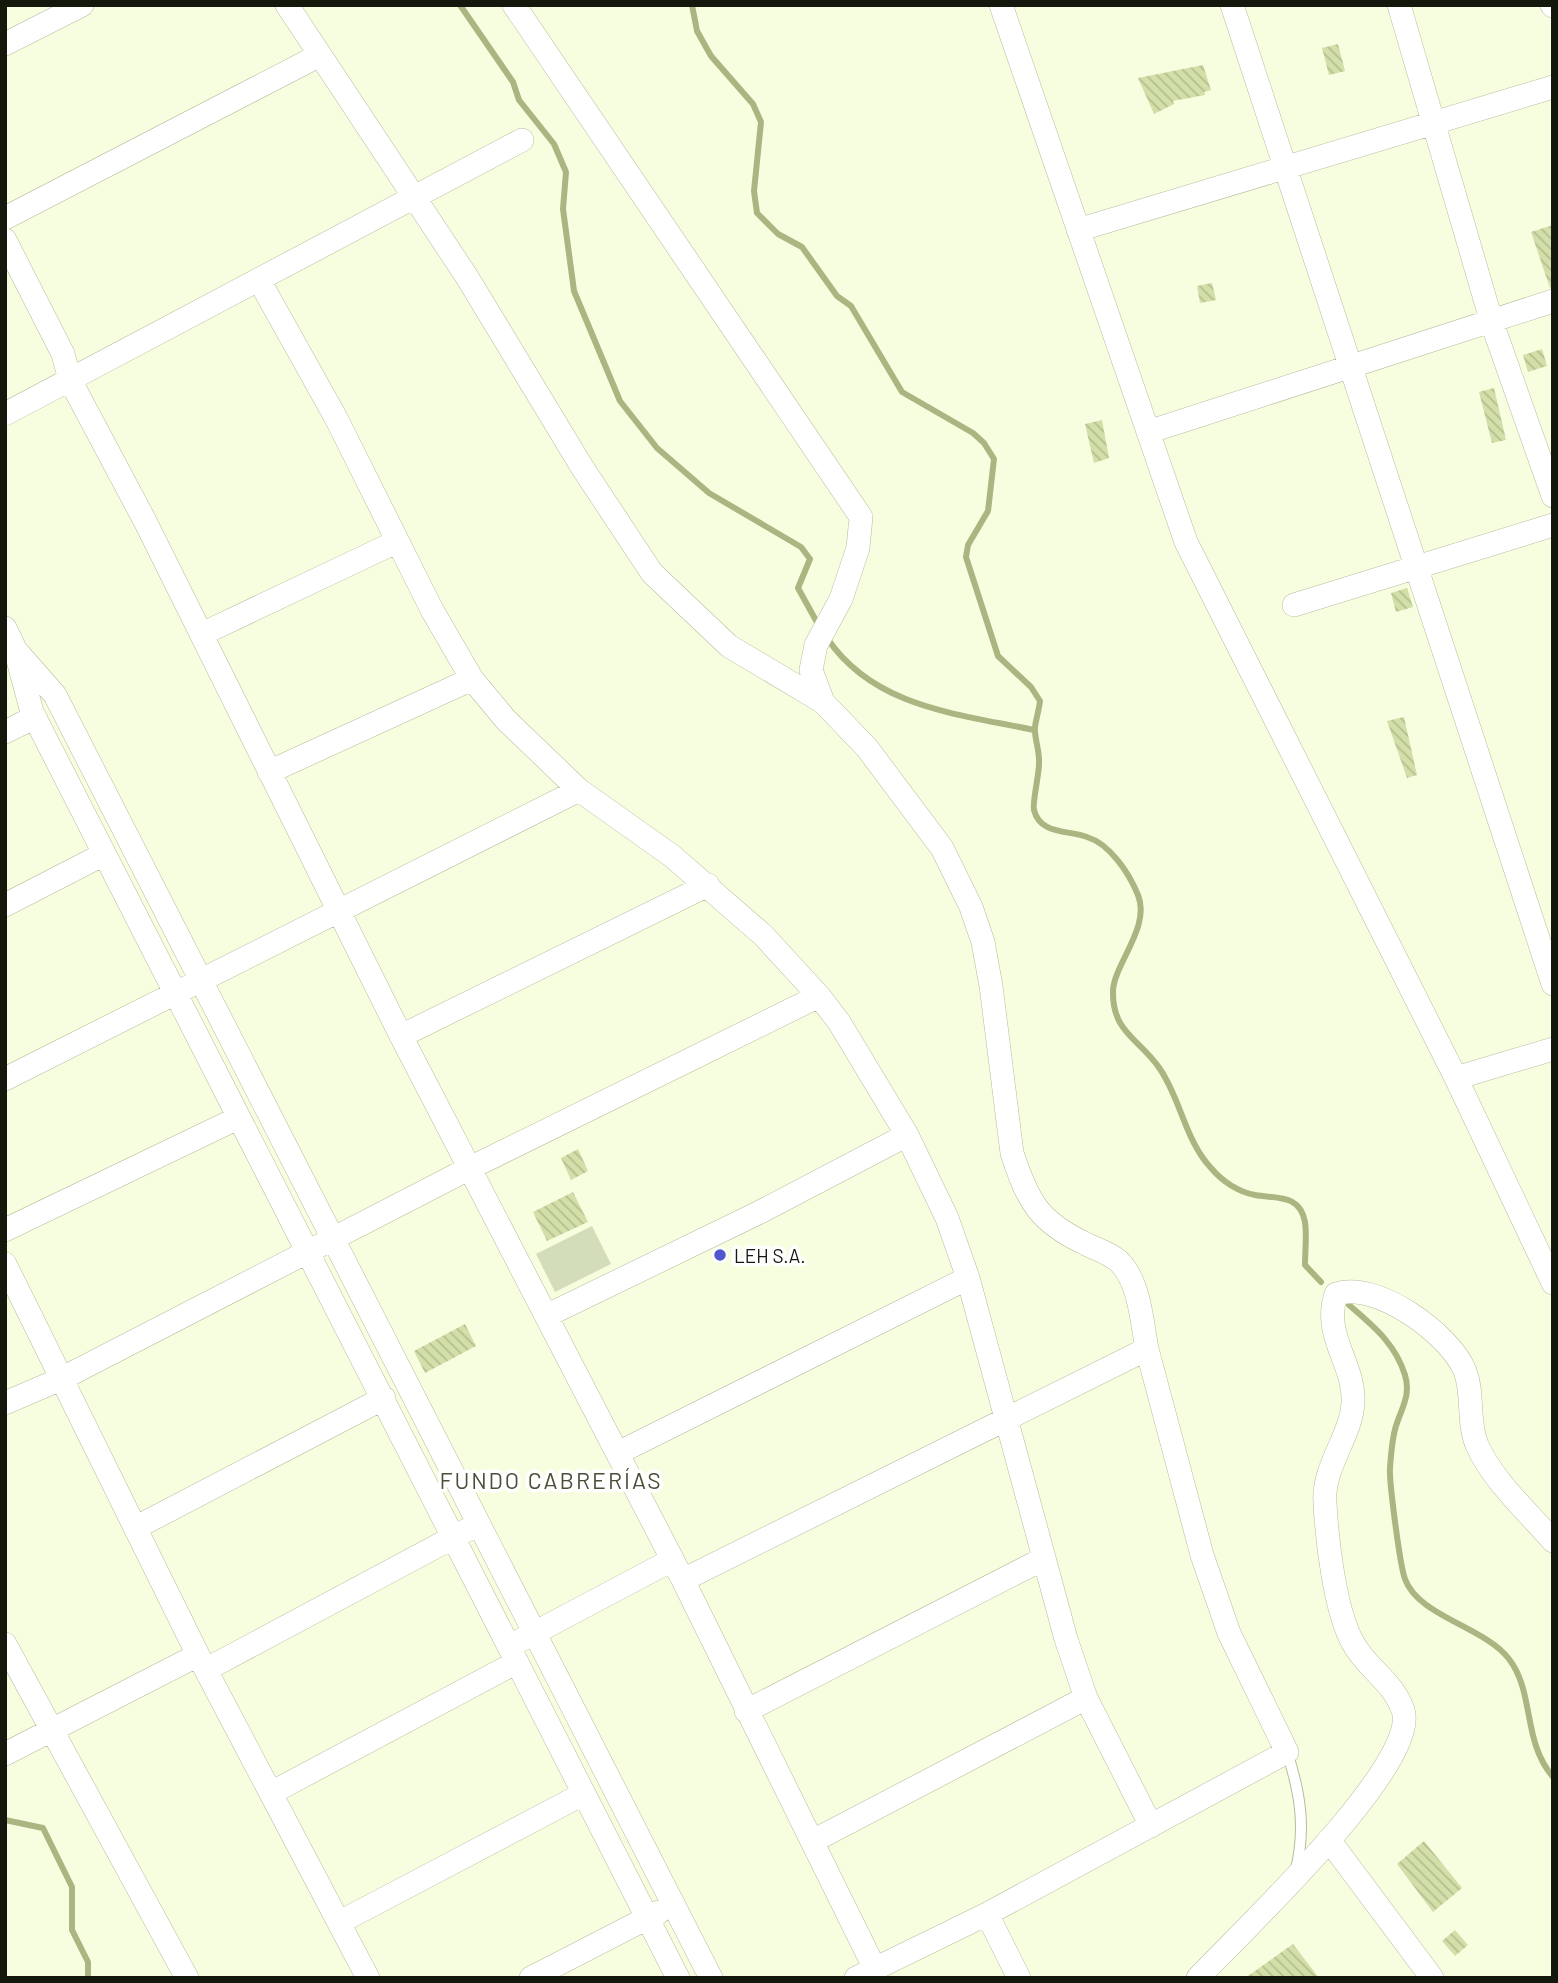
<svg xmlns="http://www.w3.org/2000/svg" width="1558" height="1983" font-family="Barlow,sans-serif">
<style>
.grass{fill:#d4ddb9}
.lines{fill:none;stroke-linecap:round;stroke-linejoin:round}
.stream{stroke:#aab681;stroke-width:6}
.building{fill:url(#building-back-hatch)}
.service-casing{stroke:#b5bd9f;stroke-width:12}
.minor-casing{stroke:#b5bd9f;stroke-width:24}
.service{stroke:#fff;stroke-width:10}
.minor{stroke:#fff;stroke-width:23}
.poi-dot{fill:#4f58ce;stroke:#fff;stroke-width:2.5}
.labels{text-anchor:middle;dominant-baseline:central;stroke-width:7;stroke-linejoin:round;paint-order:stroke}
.poi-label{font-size:19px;fill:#14170c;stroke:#fff;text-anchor:start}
.quarter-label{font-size:23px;letter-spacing:2px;fill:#4a4f36;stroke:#fff}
</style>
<defs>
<pattern id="building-back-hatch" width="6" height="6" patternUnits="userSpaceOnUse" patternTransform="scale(1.75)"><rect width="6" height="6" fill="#d2dfa8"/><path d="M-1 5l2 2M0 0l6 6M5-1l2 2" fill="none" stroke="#b3bf8f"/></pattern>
</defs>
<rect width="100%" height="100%" fill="#f6fedf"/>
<path class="grass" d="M592,1226L611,1264L555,1292L536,1254Z"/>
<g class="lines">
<path class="stream" d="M460,5L513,82L519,100L554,144L566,172L563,209L574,291L620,401L657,448L709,493L801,547L810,559L798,588L819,626
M692,5L697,31L711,56L753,104L761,122L754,191L757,213L778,234L802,247L837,296L851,306L902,392L973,433L984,443L994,459L988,511L968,545L966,557L998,656L1031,687L1040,701C1039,710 1036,719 1035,727C1034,738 1040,751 1039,764C1039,775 1032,804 1034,810C1040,835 1069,830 1087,837C1110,844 1129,873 1138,895C1151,927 1114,964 1113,991C1112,1033 1140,1039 1160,1069C1181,1100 1185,1140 1211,1168C1222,1181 1238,1192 1255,1195C1277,1199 1300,1194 1305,1222C1307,1236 1305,1251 1305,1265L1321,1282
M827,638C874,708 959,714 1034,730
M1349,1305C1373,1326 1395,1343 1405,1375C1411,1395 1402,1407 1396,1426C1392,1438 1391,1455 1390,1468C1389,1481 1400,1566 1405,1579C1418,1616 1485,1627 1509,1659C1535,1693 1522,1741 1553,1777
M5,1820L43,1828L72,1887V1930L88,1962V1978"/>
</g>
<path class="building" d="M1338,44L1345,71L1329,75L1322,48Z
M1203,65L1211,90L1204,92L1205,95L1173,101L1174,104L1154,114L1138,78Z
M1553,225V287L1550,288L1531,232Z
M1212,283L1216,300L1200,303L1197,286Z
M1542,349L1547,366L1528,372L1523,355Z
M1494,388L1506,440L1492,443L1479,392Z
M1102,420L1109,458L1094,463L1085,424Z
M1407,588L1413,607L1396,612L1391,593Z
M1404,717L1417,775L1407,778L1387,721Z
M578,1149L588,1171L571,1180L561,1158Z
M573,1192L588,1222L547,1241L533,1212Z
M465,1324L476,1346L425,1373L414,1351Z
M1424,1841L1462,1888L1433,1912L1397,1864Z
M1455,1930L1468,1945L1455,1956L1442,1941Z
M1293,1944L1319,1978H1245Z"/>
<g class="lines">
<defs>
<path id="service" d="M1287,1752C1300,1792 1306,1828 1296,1869"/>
<path id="minor" d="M287,5L467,277L582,467L652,573L729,646L823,702
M514,5L861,517L858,548L841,599L816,645L811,670L823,702L867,748L942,848L971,907L983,942L991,986L1012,1153C1028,1202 1039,1222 1086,1244C1098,1250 1115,1255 1123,1266C1140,1287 1142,1323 1147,1349
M1001,5L1186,542L1456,1078L1553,1283
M1232,5L1553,984
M1399,5L1492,323L1553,496
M1552,5L1553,6
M5,44L82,5
M5,218L320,55
M1078,230L1553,87
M5,240L63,354L70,380L145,521L401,1036L683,1580L875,1969
M259,280L336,418L432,610L472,679L506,720L579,790L672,856L763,935L819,996L839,1022L907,1135L947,1218L968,1278L1066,1639L1086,1698L1151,1826
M5,414L522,140
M1148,432L1553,301
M1294,605L1553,525
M5,628L15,649L32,712L678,1978
M202,634L396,542
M19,654L55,695L711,1978
M5,732L35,717
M269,772L472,679
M5,905L104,854
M401,1036L708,885
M1456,1078L1553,1049
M5,1079L579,790
M5,1230L238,1118
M5,1264L198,1655L368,1978
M548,1315L760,1212L907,1135
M5,1403L61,1379L470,1168L819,996
M618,1453L968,1278
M135,1528L384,1398
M683,1580L1147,1349L1202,1555L1229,1633L1287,1752L987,1914L856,1978
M521,1640L672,1560
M5,1644L187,1978
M207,1669L467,1530
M746,1711L1043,1559
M5,1754L198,1655
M271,1793L517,1662
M1329,1840L1432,1978
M813,1841L1086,1698
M987,1914L1019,1978
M340,1922L583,1794
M531,1978L659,1912
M1198,1978C1238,1935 1421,1764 1403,1710C1393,1681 1367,1669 1353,1643C1335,1611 1327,1541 1325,1503C1322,1467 1352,1435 1353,1402C1355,1364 1322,1336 1336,1294C1376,1280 1450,1334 1465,1371C1474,1394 1467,1421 1477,1445C1493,1481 1527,1511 1553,1541"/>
</defs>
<use href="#service" class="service-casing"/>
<use href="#minor" class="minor-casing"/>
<use href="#service" class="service"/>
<use href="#minor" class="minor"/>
</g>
<circle class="poi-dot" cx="720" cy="1255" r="7"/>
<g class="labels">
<g class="poi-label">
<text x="734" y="1255">LEH S.A.</text>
</g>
<g class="quarter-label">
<text x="551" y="1480">FUNDO CABRERÍAS</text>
</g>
</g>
<rect width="1558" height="1983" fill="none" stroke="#14170c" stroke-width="14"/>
</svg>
